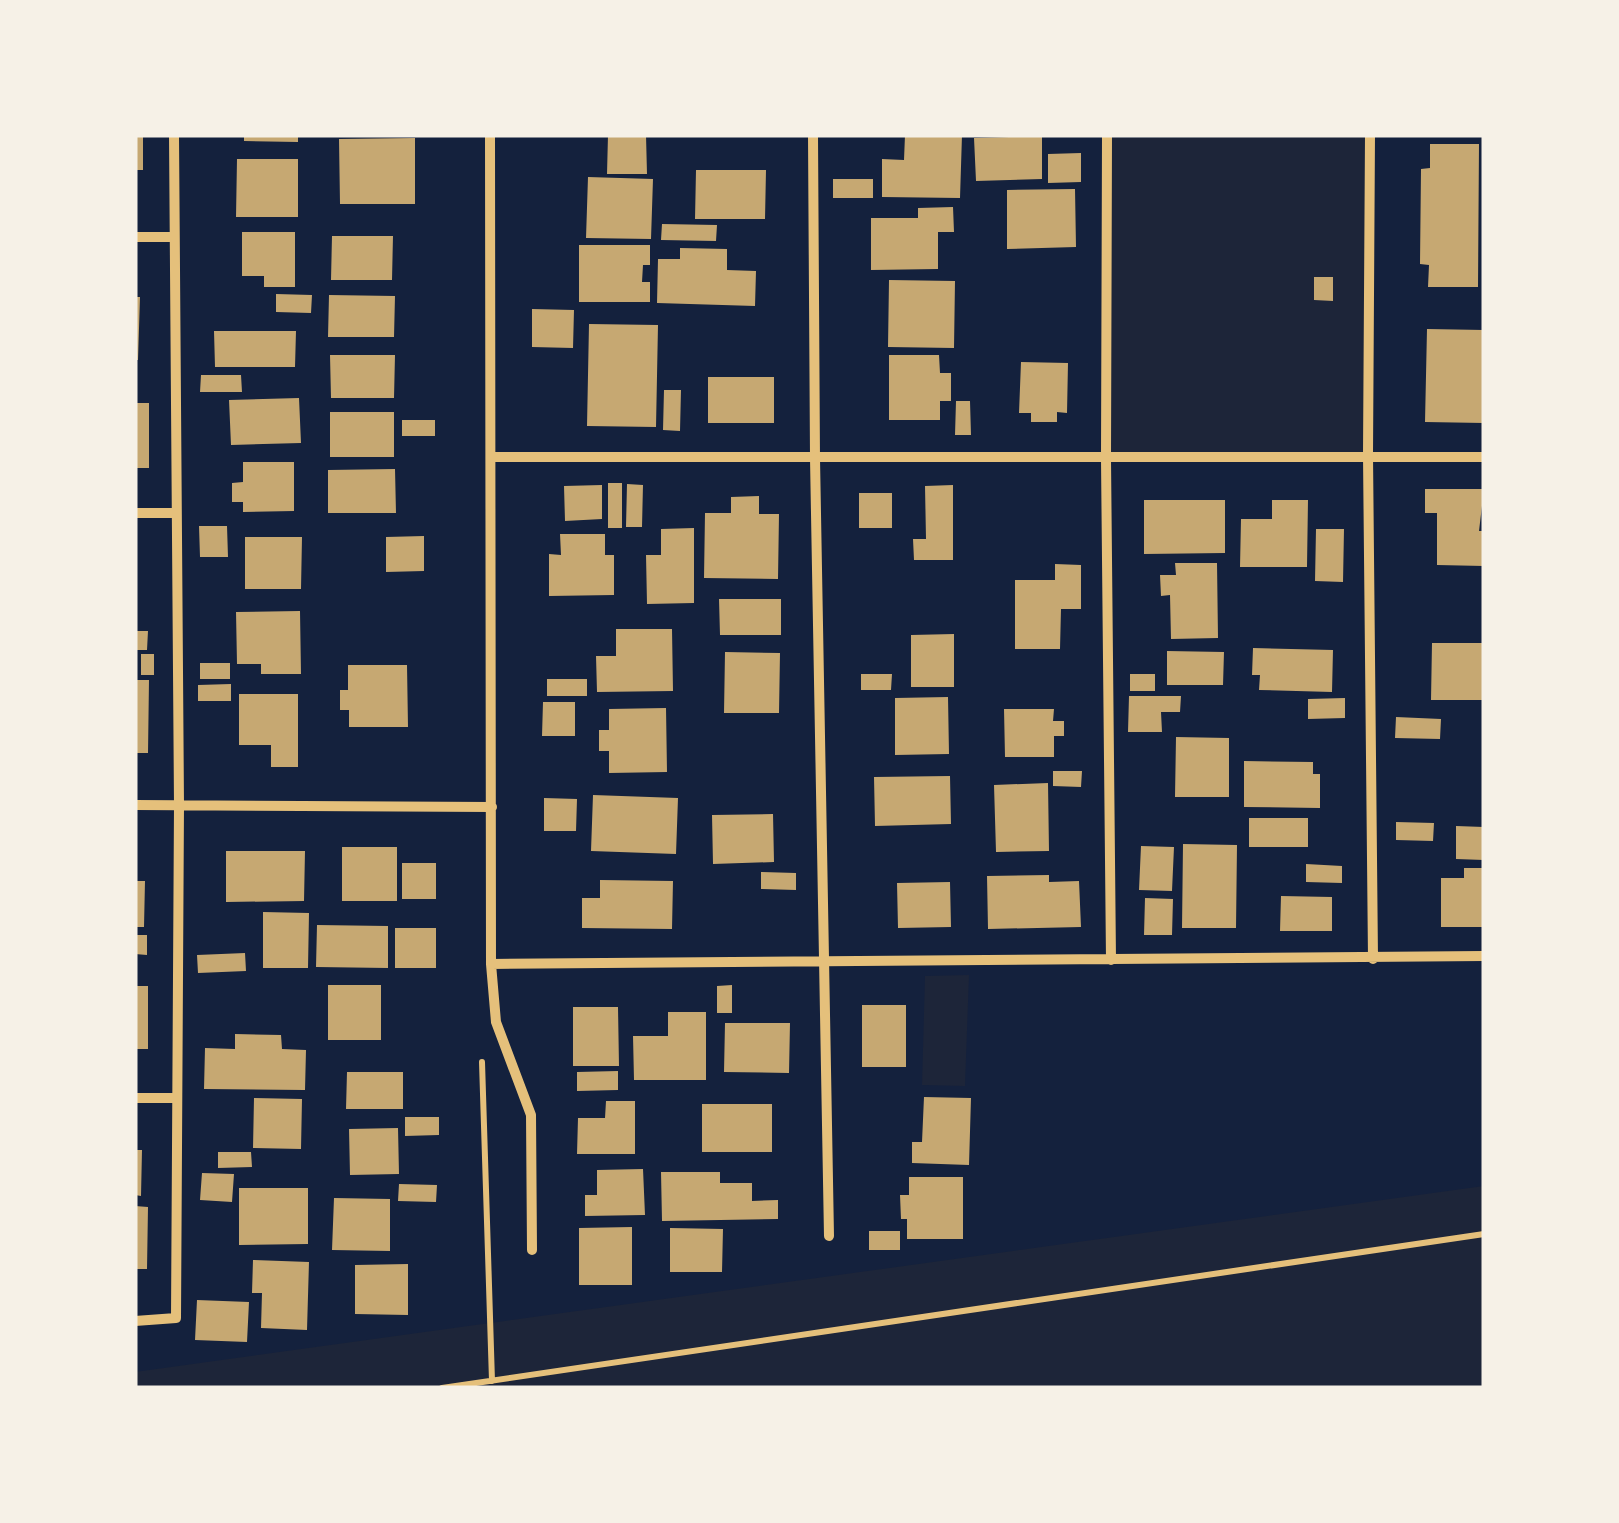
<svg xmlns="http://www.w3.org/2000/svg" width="1619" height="1523" font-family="Karla,sans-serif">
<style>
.green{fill:#1d2539}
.building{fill:#c6a872}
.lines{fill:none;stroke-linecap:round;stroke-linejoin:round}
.path{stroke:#e5c07b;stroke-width:6}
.minor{stroke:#e5c07b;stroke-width:10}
</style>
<rect width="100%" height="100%" fill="#14213d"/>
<path class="green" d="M1370,137L1368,455L1106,459L1107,138Z
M969,975L965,1086L922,1085L925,976Z
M1484,1186V1388H135V1372Z"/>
<path class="building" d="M135,135H143V170H135Z
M244,135H298V142L244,141Z
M608,135H646L647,174H607Z
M905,135H962L960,198L882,197V159L904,160Z
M1042,136V179L976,181L974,138Z
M415,138V204H340L339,139Z
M1430,144H1479L1478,287H1428L1429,265L1420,264L1421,169L1430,168Z
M1081,153V182L1048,183V154Z
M237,159H298V217H236Z
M696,170H766L765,219H695Z
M588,177L653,179L651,239L586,238Z
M833,179H873V198H833Z
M1075,189L1076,247L1007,249V190Z
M953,207L954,232H938V269L871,270V218H918V208Z
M662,224L717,225L716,241L661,240Z
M242,232H295V287H264V276H242Z
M332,236H393L392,280H331Z
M579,245H650V265H643L642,282H650V302H579Z
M680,248L727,249V270L756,271L755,306L657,303L658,259H680Z
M1314,277H1333V301L1314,300Z
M889,280L955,281L954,348L888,347Z
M276,294L312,295L311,313L276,312Z
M329,295L395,296L394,337H328Z
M135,297H140L138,360H135Z
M532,309L574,310L573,348L532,347Z
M589,324L658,325L656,427L587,426Z
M1427,329L1484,330V423L1425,422Z
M214,331H296L295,367H215Z
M330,355H395L394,398H331Z
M889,355H939L940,373H951V401H940V420H889Z
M1021,362L1068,363L1067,413L1057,412V422H1031V413H1019Z
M201,375H241L242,392H200Z
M708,377H774V423H708Z
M664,390H681L680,431L663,430Z
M299,398L301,443L231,445L229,400Z
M956,401H970L971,435H955Z
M135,403H149V468H135Z
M330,412H394V457H330Z
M402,420H435V436H402Z
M243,462H294V511L243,512V502H232V483L243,482Z
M395,469L396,513H328V470Z
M608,483H622V528H608Z
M627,484L643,485L642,527H626Z
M602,485V519L565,521L564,486Z
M953,485V560H914L913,539H926L925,486Z
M1425,489H1484L1479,531H1484V566L1437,565V513H1425Z
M859,493H892V528H859Z
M759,496V514H779L778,579L704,578L705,513H731V497Z
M1144,500H1225V553L1144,554Z
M1272,500H1308L1307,567H1240L1241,519H1272Z
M199,526H227L228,557H200Z
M694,528V603L647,604L646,555H661V529Z
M1316,529H1344L1343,582L1315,581Z
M560,534H605V555H614V595L549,596V554L561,555Z
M424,536V571L386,572V537Z
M245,537H302L301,589H245Z
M1175,563H1217L1218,638L1171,639L1170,595L1161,596L1160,575H1176Z
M1055,564L1081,565V609H1061L1060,649H1015V580H1055Z
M719,599H781V635H720Z
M300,611L301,674H261V664H237L236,612Z
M616,629H672L673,691L597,692L596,656H616Z
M135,631H148L147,650H135Z
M954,634V687H911V635Z
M1432,643H1484V700H1431Z
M1253,648L1333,650L1332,692L1259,690L1260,675H1252Z
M1167,651L1224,652L1223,685H1167Z
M725,652L780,653L779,713H724Z
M141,654H154V675H141Z
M200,663H230V679H200Z
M348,665H407L408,727H349V710H340V690H348Z
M861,674H892L891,690H861Z
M1130,674H1155V691H1130Z
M547,679H587V696H547Z
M135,680H149L148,753H135Z
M231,684V701H198V685Z
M239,694H298V767H271V745H239Z
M1129,696H1181L1180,712H1161L1162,732H1128Z
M948,697L949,754L895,755V698Z
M1345,698V718L1308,719V699Z
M543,702H575V736H542Z
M666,708L667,772L609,773V751H599V730H609V709Z
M1004,709H1054L1053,721H1064V736H1054V757H1005Z
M1396,717L1441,719L1440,739L1395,738Z
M1176,737L1229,738V797H1175Z
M1244,761L1313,762V774H1320V808L1244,807Z
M1053,771H1082L1081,787L1053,786Z
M950,776L951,824L875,826L874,777Z
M1048,783L1049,851L996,852L994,785Z
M593,795L678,798L676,854L591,851Z
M544,798L577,799L576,831H544Z
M773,814L774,862L713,864L712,815Z
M1249,818H1308V847H1249Z
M1396,822L1434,823L1433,841L1396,840Z
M1456,826L1484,827V860L1456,859Z
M1183,844L1237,845L1236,928H1182Z
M1141,846L1174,847L1172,891L1139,890Z
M342,847H397V901H342Z
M226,851H305L304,901L226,902Z
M402,863H436V899H402Z
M1306,864L1342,866V883L1306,882Z
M1464,868H1484V927H1441V878H1464Z
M761,872L796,873V890L761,889Z
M1049,875V882L1079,881L1081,927L988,929L987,876Z
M600,880L673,881L672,929L582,928V898H600Z
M135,881H145L144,927H135Z
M950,882L951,927L898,928L897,883Z
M1281,896L1332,897V931H1280Z
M1145,898L1173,899L1172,935H1144Z
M263,912L309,913L308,968H263Z
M317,925L388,926V968L316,967Z
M395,928H436V968H395Z
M135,935H147V955L135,954Z
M245,953L246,971L198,973L197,955Z
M328,985H381V1040H328Z
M732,985V1013H717V986Z
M135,986H148V1049H135Z
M862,1005H906V1067H862Z
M573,1007H618L619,1066H573Z
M668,1012H706V1080H634L633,1036H668Z
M725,1023H790L789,1073L724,1072Z
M235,1034L281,1035L282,1049L306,1050L305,1090L204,1089L205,1048L235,1049Z
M618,1071V1090L577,1091V1072Z
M347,1072H403V1109H346Z
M924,1097L971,1098L969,1165L912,1163V1142H922Z
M254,1098L302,1099L301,1149L253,1148Z
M606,1101H635V1154H577L578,1118H605Z
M702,1104H772V1152H702Z
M405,1117H439V1135L405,1136Z
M398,1128L399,1174L350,1175L349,1129Z
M135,1150H142L141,1196L135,1195Z
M218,1152H251L252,1167L218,1168Z
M643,1169L645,1215L585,1216V1195H597V1170Z
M661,1172H720V1183H752V1201L778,1200V1219L662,1221Z
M202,1173L234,1174L232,1202L200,1200Z
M909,1177H963V1239H907V1219H901L900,1195H909Z
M399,1184L437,1185L436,1202L398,1201Z
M239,1188H308V1244L239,1245Z
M334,1198L390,1199V1251L332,1250Z
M135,1206L148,1207L147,1269H135Z
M632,1227V1285H579V1228Z
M670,1228L723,1229L722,1272H670Z
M869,1231H900V1250H869Z
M253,1260L309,1262L307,1330L261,1328L262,1293H252Z
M408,1264V1315L355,1314V1265Z
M197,1300L249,1302L247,1342L195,1340Z"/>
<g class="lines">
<path class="path" d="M482,1062L492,1381
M442,1388L1484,1234"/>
<path class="minor" d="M490,135L491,964L496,1022L531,1115L532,1250
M813,135L815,458L829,1236
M1107,135L1106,459L1111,960
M1370,135L1368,455L1373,959
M135,237H173
M492,457H1484
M135,513H176
M135,805L492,807
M491,964L1484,956
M135,1098H177
M135,1321L176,1318L179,805L174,135"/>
</g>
<rect width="1619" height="1523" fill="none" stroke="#f6f1e7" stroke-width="275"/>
</svg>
